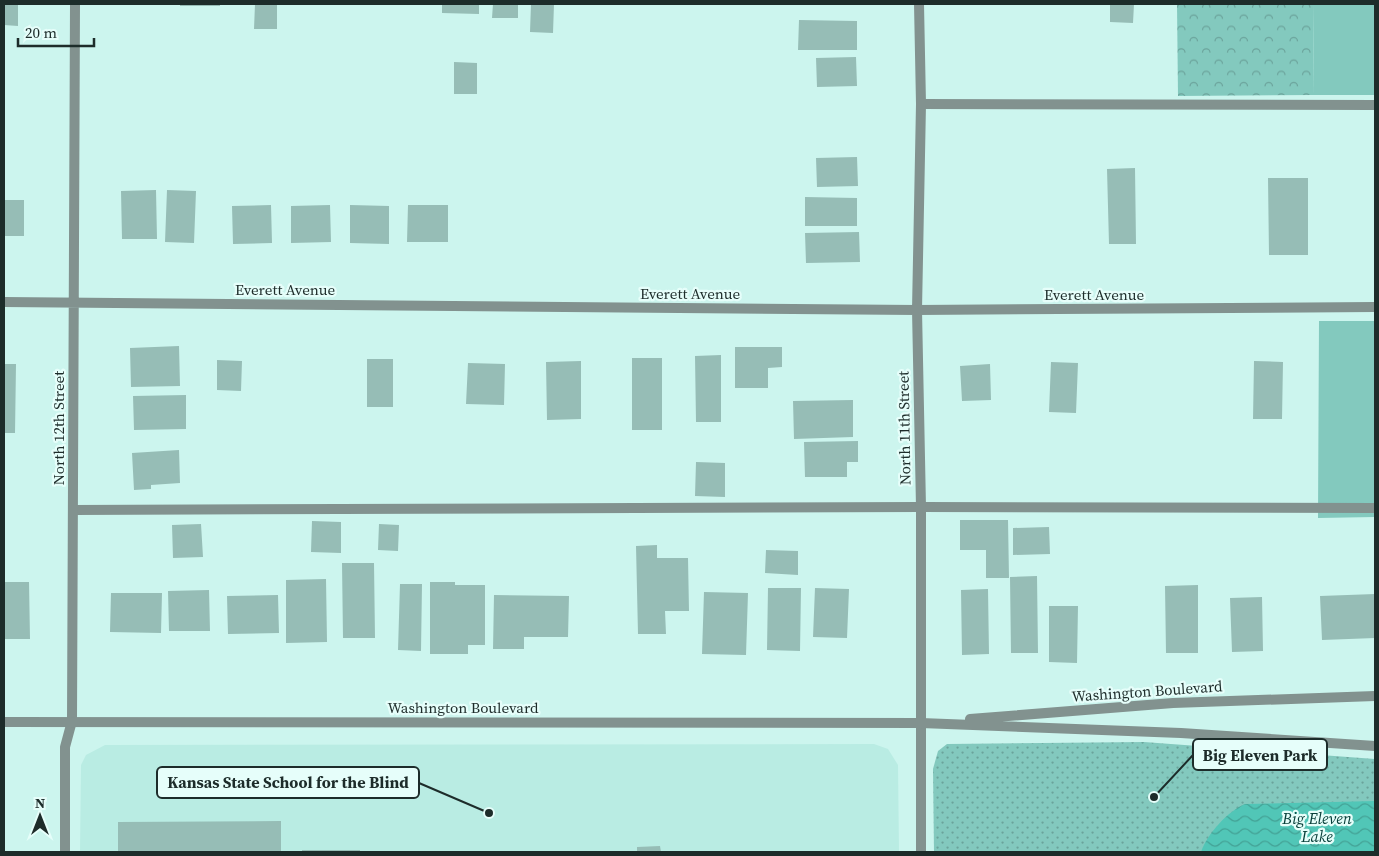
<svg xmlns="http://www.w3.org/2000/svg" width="1379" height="856" font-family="'Source Serif 4',serif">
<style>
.built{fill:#b9ece3}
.green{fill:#83c9be}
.forest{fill:url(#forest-crowns)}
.park{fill:url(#park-dots)}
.water{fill:url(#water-waves)}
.building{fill:#96bdb6}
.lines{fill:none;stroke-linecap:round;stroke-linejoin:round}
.service{stroke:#82928f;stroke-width:10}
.minor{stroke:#82928f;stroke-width:10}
.tertiary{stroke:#82928f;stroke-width:10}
.labels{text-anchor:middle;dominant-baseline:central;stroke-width:4.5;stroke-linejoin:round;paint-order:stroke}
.street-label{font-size:15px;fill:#1d2c2a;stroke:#e6fefa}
.water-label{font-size:16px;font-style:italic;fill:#063e38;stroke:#e6fefa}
.leader{fill:none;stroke:#1d2c2a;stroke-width:2}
.callout-dot{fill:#1d2c2a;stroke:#e6fefa;stroke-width:2}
.callout{fill:#e6fefa;stroke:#1d2c2a;stroke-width:2}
.callout-label{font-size:16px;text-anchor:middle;font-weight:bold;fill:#1d2c2a}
</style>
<defs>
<pattern id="forest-crowns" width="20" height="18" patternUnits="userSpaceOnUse" patternTransform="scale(1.25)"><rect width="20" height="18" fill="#83c9be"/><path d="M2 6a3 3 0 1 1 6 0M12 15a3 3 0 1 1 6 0" fill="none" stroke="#6ba39b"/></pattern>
<pattern id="park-dots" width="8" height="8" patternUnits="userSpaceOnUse" patternTransform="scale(1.25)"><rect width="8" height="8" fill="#83c9be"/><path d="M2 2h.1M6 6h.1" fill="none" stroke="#6ba39b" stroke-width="1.8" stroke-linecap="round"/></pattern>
<pattern id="water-waves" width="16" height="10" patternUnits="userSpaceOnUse" patternTransform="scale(1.25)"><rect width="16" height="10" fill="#51c6b7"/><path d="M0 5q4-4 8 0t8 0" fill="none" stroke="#43a195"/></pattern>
</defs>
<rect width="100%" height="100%" fill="#ccf5ee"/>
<path class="built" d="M874,744L888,749L898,765L899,852H80L81,765L86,755L105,745Z"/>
<path class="green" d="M1313,4H1375V95H1314Z
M1319,321H1375V517L1318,518Z"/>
<path class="forest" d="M1177,4H1313L1314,95L1178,96Z"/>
<path class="park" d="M1144,742L1375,759V852H934L933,769L938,751L947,744Z"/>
<path class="water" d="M1375,801V852H1201C1207,834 1228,811 1245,804Z"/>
<path class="building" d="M4,4H18V26L4,25Z
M180,4H220V6H180Z
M255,4L277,5V29H254Z
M442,4H479V14L442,13Z
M493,4H518V18H492Z
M531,4H554L553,33L530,32Z
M1110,4H1134L1133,23L1110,22Z
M799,20L857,21V50H798Z
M856,57L857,86L817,87L816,58Z
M454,62L477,63V94H454Z
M857,157L858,186L817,187L816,158Z
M1135,168L1136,244H1109L1107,169Z
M1268,178H1308V255H1269Z
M156,190L157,239H122L121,191Z
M167,190L196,191L194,243L165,242Z
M805,197L857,198V226H805Z
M4,200H24V236H4Z
M271,205L272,243L233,244L232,206Z
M330,205L331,242L291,243V206Z
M350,205L389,206V244L350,243Z
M408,205H448V242H407Z
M859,232L860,262L806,263L805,233Z
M179,346L180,386L131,387L130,348Z
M735,347H782V367L768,368V388H735Z
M721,355V422H696L695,356Z
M632,358H662V430H632Z
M367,359H393V407H367Z
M217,360L242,361L241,391L217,390Z
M581,361V419L547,420L546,362Z
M1254,361L1283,362L1282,419H1253Z
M1051,362L1078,363L1076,413L1049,412Z
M468,363L505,364L504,405L466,404Z
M4,364H16L15,433H4Z
M990,364L991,400L962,401L960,366Z
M186,395V429L134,430L133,396Z
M853,400V437L794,439L793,401Z
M858,441V462H847V477H805L804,442Z
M179,450L180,483L151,485V489L134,490L132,453Z
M696,462L725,463V497L695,496Z
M960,520H1008L1009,578H986V550H960Z
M312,521L341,522V553L311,552Z
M201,524L203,557L173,558L172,525Z
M379,524L399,525L398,551L378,550Z
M1049,527L1050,554L1013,555V528Z
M657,545V558H688L689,611H665L666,634H638L636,546Z
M766,550L798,551V575L765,573Z
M342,563H374L375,638H343Z
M1037,576L1038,653H1011L1010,577Z
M326,579L327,642L286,643V580Z
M4,582H29L30,639H4Z
M430,582H455V585H485V645H468V654H430Z
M400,584H422L421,651L398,650Z
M1198,585V653H1166L1165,586Z
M768,588H801L800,651L767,650Z
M815,588L849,589L847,638L813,637Z
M988,589L989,654L962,655L961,590Z
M209,590L210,631H169L168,591Z
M704,592L748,593L746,655L702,654Z
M111,593H162L161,633L110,632Z
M1375,594V638L1322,640L1320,596Z
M278,595L279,633L228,634L227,596Z
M494,595L569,596L568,637H524V649H493Z
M1262,597L1263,651L1232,652L1230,598Z
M1049,606H1078L1077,663L1049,662Z
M281,821V852H118V822Z
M660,846L661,852H637V847Z
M302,850H360V852H302Z"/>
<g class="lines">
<path class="service" d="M921,104L1375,105
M73,510L921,507L1375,508"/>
<path class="minor" d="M919,4L921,104L917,310L921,507V852
M4,302L917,310L1375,307
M65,852V747L72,721L75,4"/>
<path class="tertiary" d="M970,719L1173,703L1375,696
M4,722L921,723L1181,733L1375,746"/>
</g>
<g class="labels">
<g class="street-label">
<text x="285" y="289">Everett Avenue</text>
<text x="690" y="293">Everett Avenue</text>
<text x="1094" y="294">Everett Avenue</text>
<text transform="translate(58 428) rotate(-90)">North 12th Street</text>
<text transform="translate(904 428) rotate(-91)">North 11th Street</text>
<text transform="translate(1147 691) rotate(-4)">Washington Boulevard</text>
<text x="463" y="707">Washington Boulevard</text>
</g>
<g class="water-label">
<text x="1317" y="818">Big Eleven<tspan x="1317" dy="18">Lake</tspan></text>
</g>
</g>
<path class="leader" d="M1154 797L1193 755M489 813L419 783"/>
<g class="callout-dot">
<circle cx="1154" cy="797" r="5"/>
<circle cx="489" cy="813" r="5"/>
</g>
<g class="callout">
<rect x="1193" y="739" width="134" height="31" rx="5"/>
<rect x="157" y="767" width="262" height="31" rx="5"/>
</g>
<g class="callout-label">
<text x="1260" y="761">Big Eleven Park</text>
<text x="288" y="788">Kansas State School for the Blind</text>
</g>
<rect width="1379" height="856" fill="none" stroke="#1d2c2a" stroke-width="10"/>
<g transform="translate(40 816)" stroke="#e6fefa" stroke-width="4" paint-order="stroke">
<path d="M0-4L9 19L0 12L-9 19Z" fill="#1d2c2a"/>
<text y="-8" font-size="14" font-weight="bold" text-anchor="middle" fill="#1d2c2a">N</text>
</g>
<path d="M18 38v8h76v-8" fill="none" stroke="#1d2c2a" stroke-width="2.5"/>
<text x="25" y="38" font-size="15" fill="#1d2c2a" stroke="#e6fefa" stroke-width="4" paint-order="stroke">20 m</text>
</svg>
